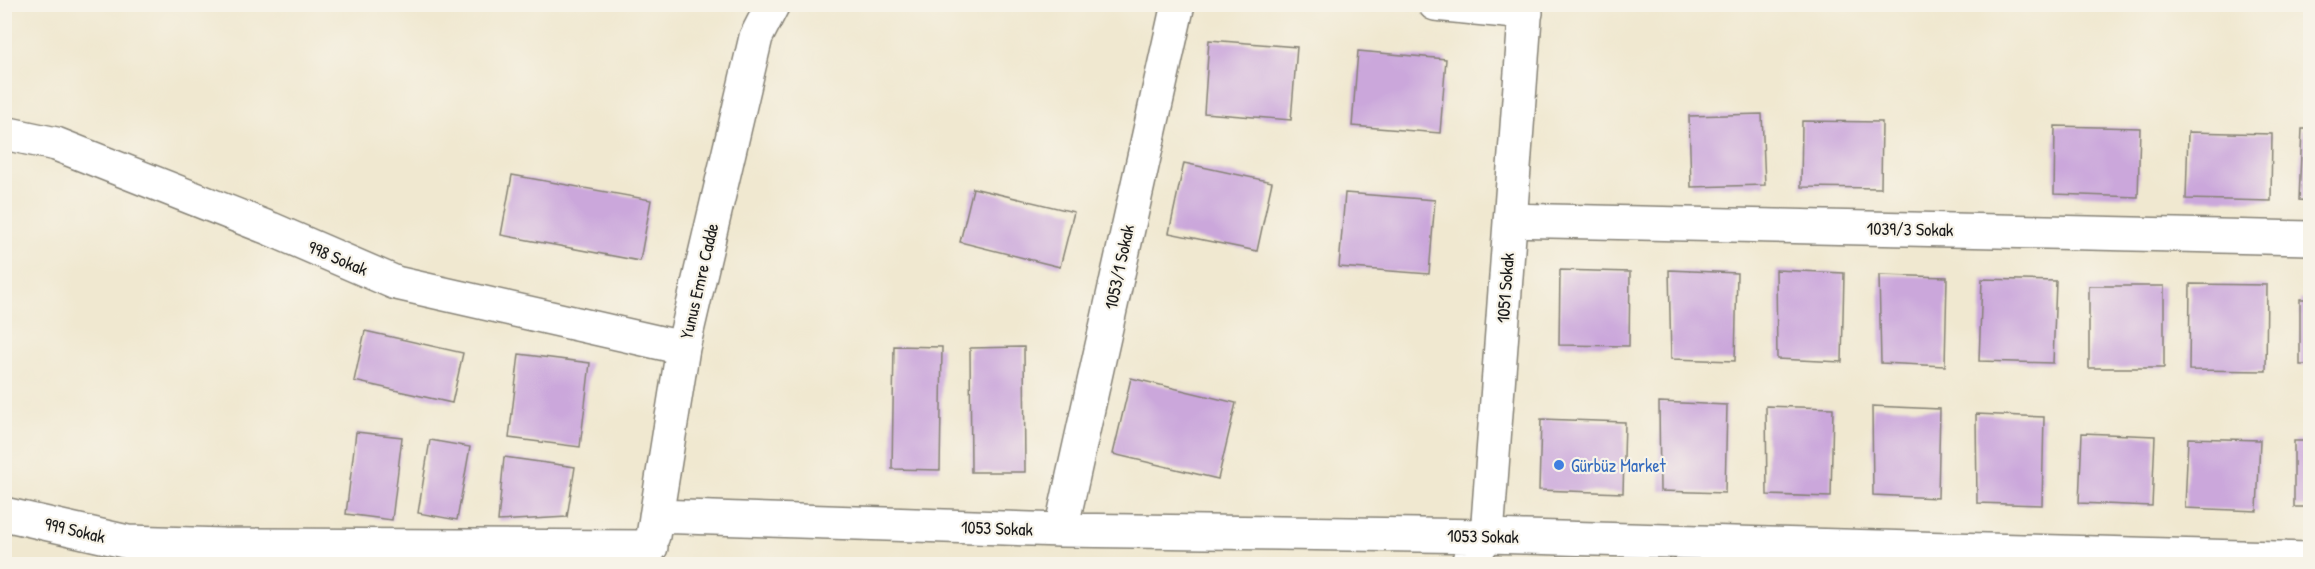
<svg xmlns="http://www.w3.org/2000/svg" width="2315" height="569" font-family="'Patrick Hand',sans-serif">
<style>
.building{fill:#cba7db}
.lines{fill:none;stroke-linecap:round;stroke-linejoin:round}
.minor-casing{stroke:#868276;stroke-width:36}
.minor{stroke:#fff;stroke-width:33}
.shop-dot{fill:#3f7fe0;stroke:#f7f3e8;stroke-width:2}
.labels{text-anchor:middle;dominant-baseline:central;stroke-width:4.5;stroke-linejoin:round;paint-order:stroke}
.street-label{font-size:18px;fill:#1c1c1c;stroke:#f7f3e8}
.shop-label{font-size:18px;fill:#366cbe;stroke:#f7f3e8;text-anchor:start}
</style>
<rect width="100%" height="100%" fill="#f7f3e8"/>
<filter id="ink" filterUnits="userSpaceOnUse"><feTurbulence type="fractalNoise" baseFrequency=".0167" numOctaves="2"/><feDisplacementMap in="SourceGraphic" scale="12" xChannelSelector="R" yChannelSelector="G"/><feConvolveMatrix kernelMatrix="1 2 1 2 8 2 1 2 1" color-interpolation-filters="sRGB"/></filter>
<filter id="wash" filterUnits="userSpaceOnUse"><feTurbulence type="fractalNoise" baseFrequency=".008" numOctaves="4" result="noise"/><feDisplacementMap in="SourceGraphic" scale="24" xChannelSelector="R" yChannelSelector="G"/><feGaussianBlur stdDeviation="1.35" result="paint"/><feColorMatrix in="noise" values="0 0 0 0 0 0 0 0 0 0 0 0 0 0 0 0 0 1.4 0 .05"/><feComposite in="paint" operator="in"/></filter>
<g filter="url(#wash)">
<rect width="100%" height="100%" fill="#f0e8d0"/>
<g id="blocks">
<path class="building" d="M1209,40L1297,47L1291,120L1204,113Z
M1358,51L1446,59L1440,133L1352,126Z
M1762,114L1765,185L1691,187L1689,116Z
M1802,121L1882,122L1881,188L1801,187Z
M2055,126L2140,128L2138,197L2054,194Z
M2302,129H2310V201L2299,200Z
M2188,132L2272,134L2271,201L2186,199Z
M1184,163L1272,182L1257,251L1169,233Z
M512,175L651,200L640,261L501,235Z
M973,188L1074,212L1060,267L960,242Z
M1345,193L1435,200L1429,274L1339,267Z
M1560,270L1630,272L1629,346L1559,345Z
M1669,270L1737,273L1735,361L1671,359Z
M1776,270L1844,273L1842,362L1777,359Z
M1879,275L1947,277L1945,366L1881,363Z
M1982,279L2056,281L2053,363L1979,361Z
M2190,284L2267,285L2266,371L2189,370Z
M2089,286H2164V368H2089Z
M2300,299H2310V365H2300Z
M365,331L463,353L452,403L354,381Z
M894,346L942,347L940,470L892,469Z
M1024,347L1025,472H971L970,348Z
M519,354L590,363L580,447L509,438Z
M1131,378L1236,403L1218,479L1113,454Z
M1659,402L1727,405L1725,493L1660,491Z
M1766,406L1833,408L1831,497L1767,495Z
M1872,406L1940,409L1938,498L1873,495Z
M1976,414L2044,417L2042,505L1977,503Z
M1541,419L1625,422L1623,493L1539,490Z
M356,432L402,437L392,520L346,514Z
M2082,433L2155,436L2152,506L2079,503Z
M2188,438L2260,440L2257,511L2185,508Z
M430,440L470,447L457,520L418,513Z
M2294,441H2310V507H2294Z
M504,457L575,467L567,517L498,521Z"/>
</g>
</g>
<g filter="url(#ink)">
<use href="#blocks" fill-opacity="0" stroke="#868276" stroke-width="1.5"/>
<g class="lines">
<defs>
<path id="minor" d="M1435,4L1526,13
M4,133L56,144L271,229L396,283L683,348
M1510,220L2310,238
M4,514L128,542L223,545L651,547
M656,516L1061,530L1487,536L2310,559
M1061,530L1178,4
M653,536L683,348L756,37L773,4
M1467,564L1487,536L1526,4"/>
</defs>
<use href="#minor" class="minor-casing"/>
<use href="#minor" class="minor"/>
</g>
</g>
<circle class="shop-dot" cx="1559" cy="465" r="6"/>
<g class="labels">
<g class="street-label">
<text transform="translate(1910 229) rotate(1)">1039/3 Sokak</text>
<text transform="translate(338 258) rotate(23)">998 Sokak</text>
<text transform="translate(1119 267) rotate(-78)">1053/1 Sokak</text>
<text transform="translate(699 281) rotate(-77)">Yunus Emre Cadde</text>
<text transform="translate(1505 288) rotate(-86)">1051 Sokak</text>
<text transform="translate(997 528) rotate(2)">1053 Sokak</text>
<text transform="translate(75 530) rotate(13)">999 Sokak</text>
<text transform="translate(1483 536) rotate(1)">1053 Sokak</text>
</g>
<g class="shop-label">
<text x="1571" y="465">Gürbüz Market</text>
</g>
</g>
<rect width="2315" height="569" fill="none" stroke="#f7f3e8" stroke-width="24"/>
</svg>
